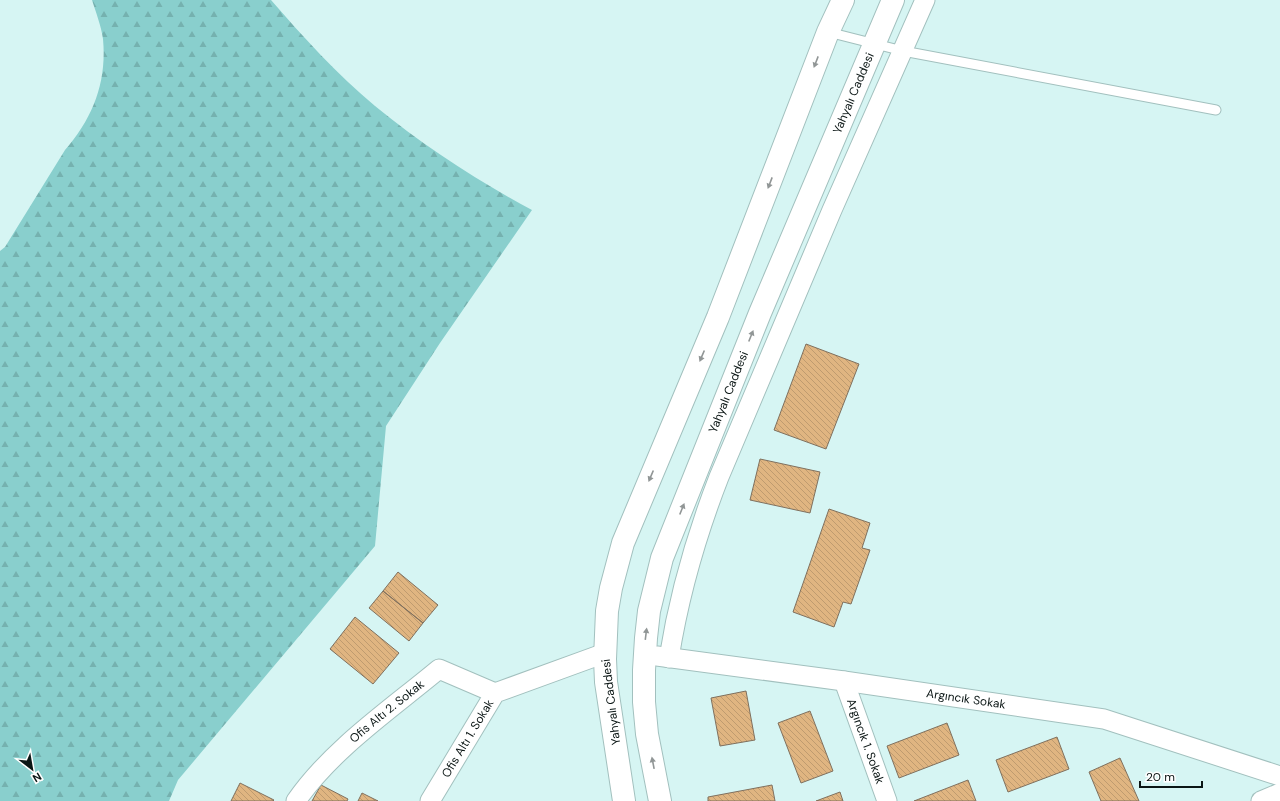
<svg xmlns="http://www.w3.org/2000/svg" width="1280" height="801" font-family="'DM Sans',sans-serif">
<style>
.forest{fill:url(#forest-firs)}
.building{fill:url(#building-back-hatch);stroke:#7f705e}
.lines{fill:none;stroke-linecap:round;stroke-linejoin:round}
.service-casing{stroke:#a2c0be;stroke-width:11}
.minor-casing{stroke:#a2c0be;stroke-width:21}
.secondary-casing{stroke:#a2c0be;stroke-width:24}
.service{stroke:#fff;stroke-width:9}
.minor{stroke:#fff;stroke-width:19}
.secondary{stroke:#fff;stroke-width:22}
.oneway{fill:#919696}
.labels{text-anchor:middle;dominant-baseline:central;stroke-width:3;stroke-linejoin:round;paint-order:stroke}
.street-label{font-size:12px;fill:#0b1615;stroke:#fff}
</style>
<defs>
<pattern id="forest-firs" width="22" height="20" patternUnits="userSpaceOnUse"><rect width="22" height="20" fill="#89cfcd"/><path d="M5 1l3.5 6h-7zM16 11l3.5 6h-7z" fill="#75b1af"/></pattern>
<pattern id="building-back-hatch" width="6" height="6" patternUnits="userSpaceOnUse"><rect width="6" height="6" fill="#e0b581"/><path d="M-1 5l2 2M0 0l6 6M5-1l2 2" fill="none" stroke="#bf9b6f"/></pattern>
</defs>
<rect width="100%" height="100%" fill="#d6f5f3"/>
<path class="forest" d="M92,0H271C303,37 337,74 375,106C424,146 476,180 532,210L440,343L386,426L375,546L178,780L169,801H0V251L5,247L65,150C93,118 107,82 103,39C101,25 96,13 92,0Z"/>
<path class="building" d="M806,344L859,364L826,449L774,430Z
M760,459L820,472L810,513L750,500Z
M829,509L870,523L862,548L870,550L851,604L843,602L834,627L793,612Z
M398,572L438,605L423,623L383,591Z
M383,591L423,623L409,641L369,608Z
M355,617L399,653L373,684L330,649Z
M746,691L755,740L720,746L711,698Z
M810,711L833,771L801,783L778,723Z
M947,723L959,755L899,778L887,746Z
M1057,737L1069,769L1008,792L996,760Z
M1120,758L1139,801H1101L1089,772Z
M968,780L976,801H914Z
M240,783L274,800L273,801H231Z
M321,785L348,799L347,801H312Z
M772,785L775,801H708V797Z
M840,792L843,801H816Z
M362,793L378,801H358Z"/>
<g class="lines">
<defs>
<path id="service" d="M828,32L903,51L1216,110"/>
<g id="minor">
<path id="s1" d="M657,656L844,681L1104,719L1280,776"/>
<path d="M669,658C679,595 696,536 719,477L832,210L925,0"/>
<path id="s2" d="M844,681L887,801"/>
<path id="s3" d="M296,801C332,749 391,709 439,669L495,693"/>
<path id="s4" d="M430,801L495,693L605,653"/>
<path d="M1261,801L1280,793"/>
</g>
<g id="secondary">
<path d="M624,801L606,682L605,659L607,611L611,588L623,543L718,317L828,32L843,0"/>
<path id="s5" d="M660,801L647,734L644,702V670L646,638L649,611L662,558L760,313L893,0"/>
</g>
</defs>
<use href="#service" class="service-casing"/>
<use href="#minor" class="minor-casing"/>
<use href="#secondary" class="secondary-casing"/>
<use href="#service" class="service"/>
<use href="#minor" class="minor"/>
<use href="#secondary" class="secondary"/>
</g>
<defs><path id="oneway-solid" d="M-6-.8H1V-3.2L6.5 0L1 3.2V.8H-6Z"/></defs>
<g class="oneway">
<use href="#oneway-solid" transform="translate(816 62) rotate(111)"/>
<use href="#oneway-solid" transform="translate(770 183) rotate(111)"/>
<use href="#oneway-solid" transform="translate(751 336) rotate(-68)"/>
<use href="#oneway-solid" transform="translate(702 356) rotate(113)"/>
<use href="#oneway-solid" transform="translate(651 476) rotate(113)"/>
<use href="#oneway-solid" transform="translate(682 509) rotate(-68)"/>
<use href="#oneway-solid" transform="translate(646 634) rotate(-83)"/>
<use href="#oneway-solid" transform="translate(653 763) rotate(-101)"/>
</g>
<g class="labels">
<g class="street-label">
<text stroke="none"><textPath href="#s5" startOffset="749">Yahyalı Caddesi</textPath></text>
<text stroke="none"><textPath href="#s5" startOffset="425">Yahyalı Caddesi</textPath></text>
<text stroke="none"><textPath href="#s1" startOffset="312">Argıncık Sokak</textPath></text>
<text transform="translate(611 702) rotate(-97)">Yahyalı Caddesi</text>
<text stroke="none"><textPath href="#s3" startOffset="128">Ofis Altı 2. Sokak</textPath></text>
<text stroke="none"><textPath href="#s4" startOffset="73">Ofis Altı 1. Sokak</textPath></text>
<text stroke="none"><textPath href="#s2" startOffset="64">Argıncık 1. Sokak</textPath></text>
</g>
</g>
<g transform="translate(32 769) rotate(149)" stroke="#ffffff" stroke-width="3" paint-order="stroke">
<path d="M0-3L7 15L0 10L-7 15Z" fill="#0b1615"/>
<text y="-6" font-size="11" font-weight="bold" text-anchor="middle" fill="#0b1615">N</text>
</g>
<path d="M1140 781v6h62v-6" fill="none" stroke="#0b1615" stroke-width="2"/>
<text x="1146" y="781" font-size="12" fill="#0b1615" stroke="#ffffff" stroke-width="3" paint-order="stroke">20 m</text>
</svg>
